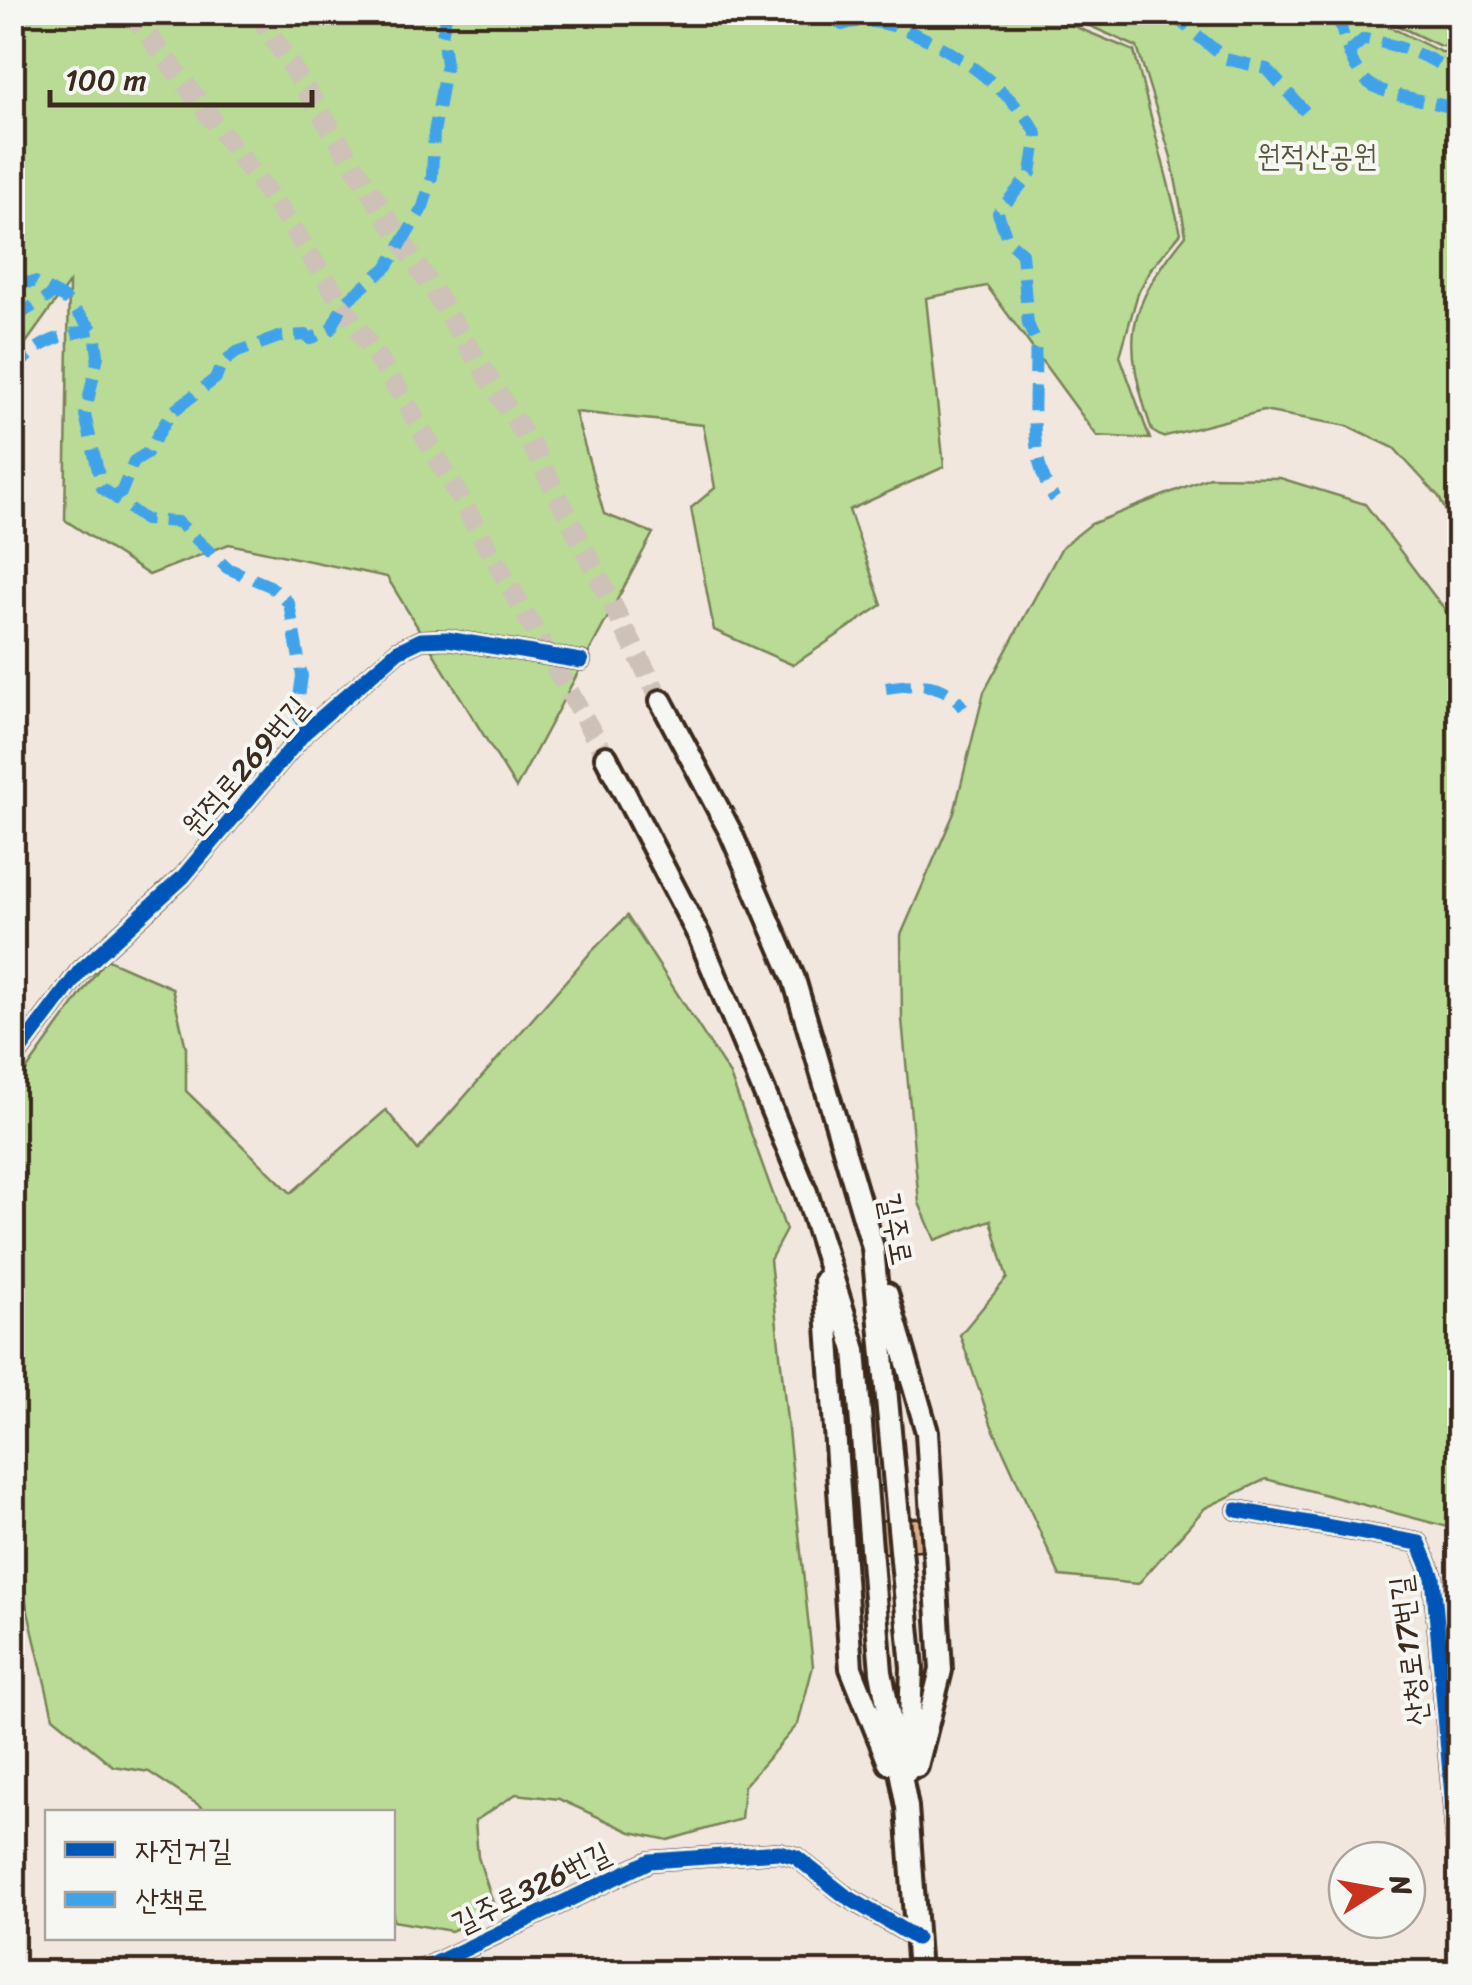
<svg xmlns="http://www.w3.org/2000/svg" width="1472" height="1985" font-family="Sriracha,'Poor Story',sans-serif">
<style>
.built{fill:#ebd5c6}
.green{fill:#b9db95;stroke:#7a825a;stroke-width:2.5}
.building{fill:#ddac8f;stroke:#3b2a1e;stroke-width:2.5}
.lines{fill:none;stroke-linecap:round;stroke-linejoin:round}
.secondary-tunnel{stroke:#cdc1b8;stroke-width:20;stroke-dasharray:20 10;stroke-linecap:butt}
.minor-casing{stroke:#3b2a1e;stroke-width:22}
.secondary-casing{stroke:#3b2a1e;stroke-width:28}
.minor{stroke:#f6f6f2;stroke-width:15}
.secondary{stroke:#f6f6f2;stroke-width:20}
.quiet{stroke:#3fa3ea;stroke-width:12;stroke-dasharray:25 12;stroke-linecap:butt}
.cycleway-casing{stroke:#f6f6f2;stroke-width:21}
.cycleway{stroke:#0057b8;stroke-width:15}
.labels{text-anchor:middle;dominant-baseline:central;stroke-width:8;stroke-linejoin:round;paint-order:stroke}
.park-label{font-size:30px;fill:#5a563c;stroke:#f6f6f2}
.street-label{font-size:30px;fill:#3b2a1e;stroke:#f6f6f2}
</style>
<rect width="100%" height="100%" fill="#f1e7de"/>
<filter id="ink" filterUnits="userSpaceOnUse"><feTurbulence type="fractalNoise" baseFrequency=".01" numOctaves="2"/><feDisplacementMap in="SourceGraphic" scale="20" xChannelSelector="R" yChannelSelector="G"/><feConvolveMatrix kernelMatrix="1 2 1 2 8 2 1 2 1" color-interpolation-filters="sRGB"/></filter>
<g filter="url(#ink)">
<path class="built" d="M1452,1569L1459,1570V1721L1451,1633Z"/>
<path class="green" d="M13,13H1042L1134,51L1181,233L1151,269L1138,293L1120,356L1150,439L1097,436L987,286L926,298L944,467L849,510L882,605L793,665L714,630L691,508L715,488L703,425L575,412L604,514L653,533L516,788L387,577L229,544L149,575L65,520L69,283L13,361Z
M1061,13H1361L1441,52L1459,53V539L1439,497L1394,448L1348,426L1263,411L1162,437L1152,431C1122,338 1124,312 1186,235L1171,157L1137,47Z
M1371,13H1459V47L1440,46Z
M1210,477L1280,478L1365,504L1459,629V1530L1266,1479L1205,1508L1138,1584L1060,1576L991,1424L960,1335L1007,1278L991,1220L935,1240L919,1203L902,1019L901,935L954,813L984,692L1062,547L1091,524Z
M627,916L730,1075L786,1230L770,1260L813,1666L798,1724L744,1786L741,1819L668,1840L631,1832L559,1799L516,1794L475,1821L478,1857L496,1912L451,1931L393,1921L392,1812H209L149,1772L113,1766L53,1717L25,1599L13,1590V1089L106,959L172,988L186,1048V1091L291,1193L386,1110L418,1150L591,952Z"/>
<path class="building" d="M940,1516L944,1548L838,1557L836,1524Z"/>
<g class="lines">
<path class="secondary-tunnel" d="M131,12L279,208L400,392L606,757
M257,12L536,453L661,701"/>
<defs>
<path id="minor" d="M12,1061L80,971L183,877L305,732L398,651L421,640L447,639L581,661
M1237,1510L1419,1543L1433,1577L1459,1878
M417,1972L650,1861L779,1852L796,1857L844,1895L916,1938"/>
<path id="secondary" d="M661,701L731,833L794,979L873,1248L912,1668L908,1770
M606,757L699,936L806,1192L855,1350L881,1672L907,1807L919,1972
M825,1280L851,1668L889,1763
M887,1294L927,1432L941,1670L917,1766"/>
</defs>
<use href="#minor" class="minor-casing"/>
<use href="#secondary" class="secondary-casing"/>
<use href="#minor" class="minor"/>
<use href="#secondary" class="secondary"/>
<path class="quiet" d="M800,12L830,16L842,25C899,4 1010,83 1037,134L1031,173L998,213L1008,241L1022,253L1028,324L1035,340C1038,390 1024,456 1055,499
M1169,12L1226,59L1267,69L1309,116
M1337,12C1359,101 1369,86 1450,107
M1349,52L1364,39C1398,45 1433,56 1460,78
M12,283L35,282L64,298L95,332L98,356L85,415L102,488L145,520L178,522L227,568L270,586L289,603L302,676L297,712L305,732
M12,319L53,294
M12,374C35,342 56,337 93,329
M112,497L121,493L134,461L147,453L171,413L216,378L221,364L237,352L279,337L306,335L310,339L331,329L344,303L388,266L423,207L432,177L434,133L446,64L442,35L447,12
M886,688C917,684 944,680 963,708"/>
<defs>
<path id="cycleway" d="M12,1061L80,971L183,877L305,732L398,651L421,640L447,639L581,661
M1237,1510L1419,1543L1433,1577L1459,1878
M417,1972L650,1861L779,1852L796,1857L844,1895L916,1938"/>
</defs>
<use href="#cycleway" class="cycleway-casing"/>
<use href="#cycleway" class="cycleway"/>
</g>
</g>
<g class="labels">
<g class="park-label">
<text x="1317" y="156">원적산공원</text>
</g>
<g class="street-label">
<text transform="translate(245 766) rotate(-49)">원적로269번길</text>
<text transform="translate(896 1229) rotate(79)">길주로</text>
<text transform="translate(1409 1651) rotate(-97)">산청로17번길</text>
<text transform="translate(531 1888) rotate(-26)">길주로326번길</text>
</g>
</g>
<rect width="1472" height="1985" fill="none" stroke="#f6f6f2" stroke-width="50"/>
<rect x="25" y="25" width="1422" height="1935" fill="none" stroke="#3b2a1e" stroke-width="4" filter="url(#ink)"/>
<rect x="45" y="1810" width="350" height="130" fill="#f6f6f2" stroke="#aba49d" stroke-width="2.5"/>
<rect x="65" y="1842" width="50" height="15" fill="#0057b8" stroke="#aba49d" stroke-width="2.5"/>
<text x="135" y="1860" font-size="30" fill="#3b2a1e">자전거길</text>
<rect x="65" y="1892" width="50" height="15" fill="#3fa3ea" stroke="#aba49d" stroke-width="2.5"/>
<text x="135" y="1910" font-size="30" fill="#3b2a1e">산책로</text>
<g transform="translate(1377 1890) rotate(79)"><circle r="48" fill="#f6f6f2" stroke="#aba49d" stroke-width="2.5"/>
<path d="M0-8L18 38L0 25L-18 38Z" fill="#c8321e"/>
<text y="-15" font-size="28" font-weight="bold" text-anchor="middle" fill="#3b2a1e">N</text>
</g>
<path d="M50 90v15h262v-15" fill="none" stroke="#3b2a1e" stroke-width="5"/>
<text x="65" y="90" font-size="30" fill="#3b2a1e" stroke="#f6f6f2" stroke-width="8" paint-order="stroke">100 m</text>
</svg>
